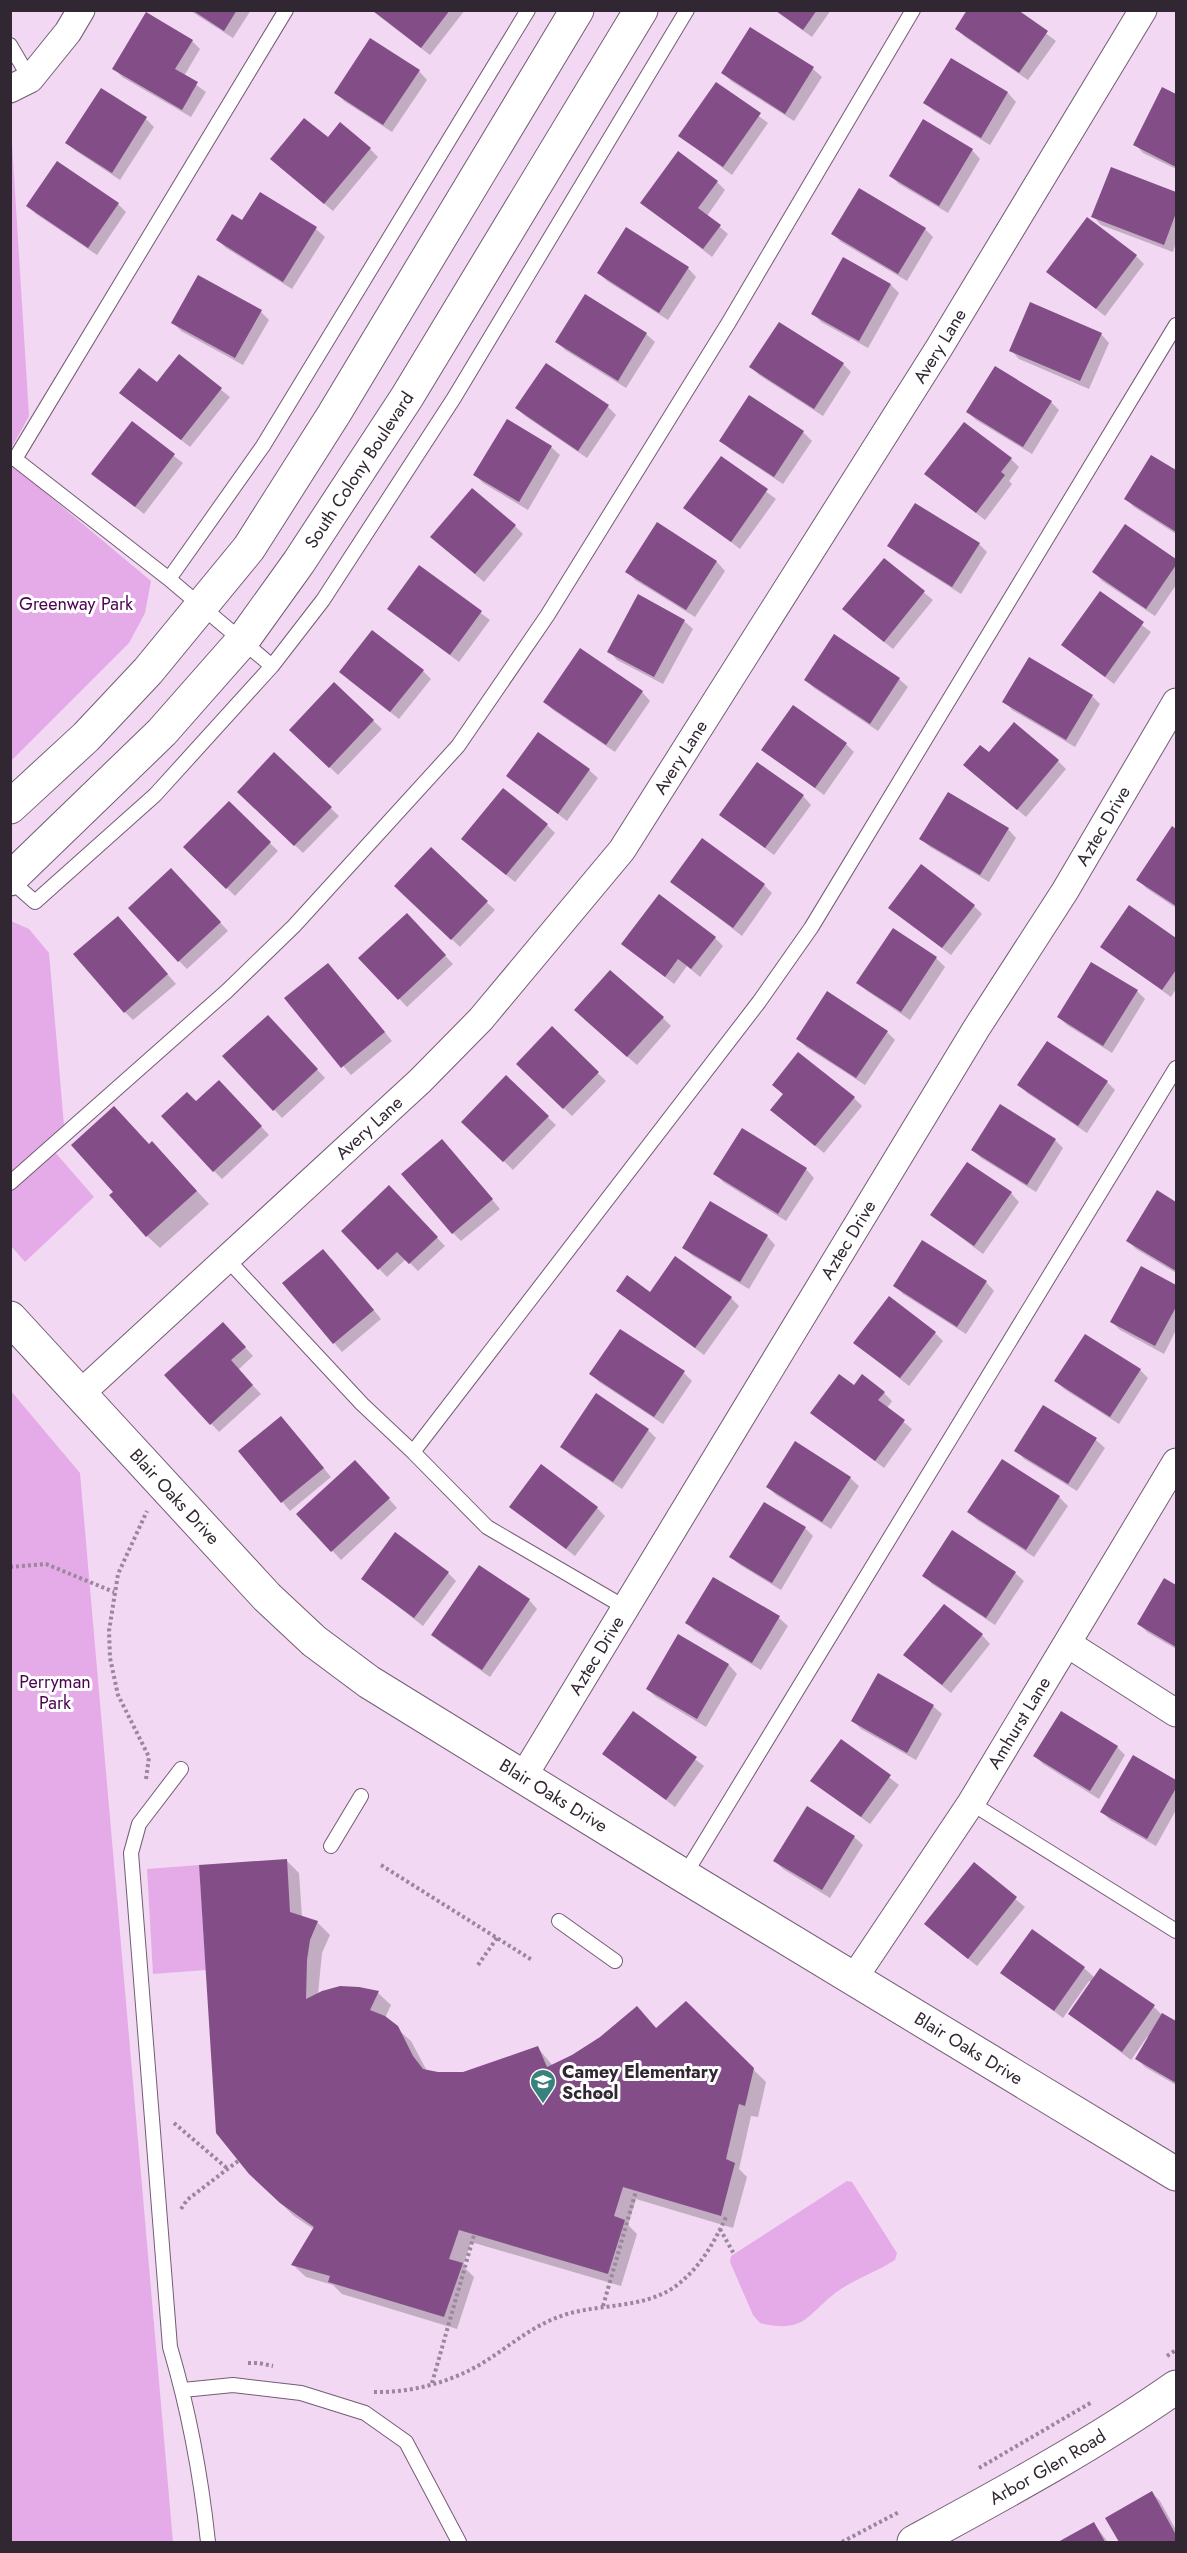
<svg xmlns="http://www.w3.org/2000/svg" width="1187" height="2553" font-family="Jost,sans-serif">
<style>
.green{fill:#e5abe9}
.shadow{fill:#0003}
.building{fill:#834e87}
.lines{fill:none;stroke-linecap:round;stroke-linejoin:round}
.lane-casing{stroke:#735d74;stroke-width:16}
.street-casing{stroke:#735d74;stroke-width:29}
.secondary-casing{stroke:#735d74;stroke-width:35}
.path{stroke:#9a879b;stroke-width:4;stroke-dasharray:3 3;stroke-linecap:butt}
.lane{stroke:#fff;stroke-width:14}
.street{stroke:#fff;stroke-width:27}
.secondary{stroke:#fff;stroke-width:33}
.labels{text-anchor:middle;dominant-baseline:central;stroke-width:6;stroke-linejoin:round;paint-order:stroke}
.street-label{font-size:18px;fill:#312732;stroke:#fff}
.park-label{font-size:18px;fill:#4c0352;stroke:#fff}
.poi-label{font-size:18px;font-weight:bold;fill:#312732;stroke:#fff;text-anchor:start}
</style>
<rect width="100%" height="100%" fill="#f2d8f3"/>
<path class="green" d="M11,127L29,416L11,449H10Z
M11,464L151,581L145,613L129,643L11,761Z
M11,921L29,929L49,953L64,1125L47,1143L94,1197L25,1262L11,1246Z
M11,1391L80,1473L173,2542H11Z
M199,1865L206,1970L153,1974L147,1869Z
M847,2181L852,2182L897,2253L895,2260C878,2271 858,2278 841,2289C808,2311 808,2335 760,2323L753,2315L730,2262L731,2256Z"/>
<path class="shadow" d="M189,10H251L233,38Z
M371,10H465L430,55Z
M774,10H831L812,37Z
M1015,10L1056,41L1028,80L965,37L957,29Z
M751,29L813,69L822,77L794,121L731,81L723,73Z
M192,41L200,49L184,76L206,92L191,117L122,77L114,68Z
M952,60L1008,93L1016,102L990,145L934,111L925,103Z
M419,71L427,80L392,132L344,101L336,92Z
M716,84L768,123L732,175L680,136Z
M1163,89L1176,95V169L1143,153L1135,144Z
M146,119L154,127L120,180L76,151L67,143Z
M370,149L378,157L333,211L280,167Z
M972,150L980,159L948,213L899,184L891,176Z
M1112,169L1176,194V242L1173,252L1101,225L1093,216Z
M717,182L725,190L707,216L728,234L712,257L642,202Z
M260,194L316,229L325,237L292,289L226,248L217,239L242,222Z
M118,204L126,212L97,255L36,214L28,206Z
M925,229L933,237L907,281L841,242L833,234Z
M1136,256L1144,264L1105,316L1048,271Z
M844,259L891,285L899,293L868,348L821,322L813,313Z
M688,268L696,277L668,320L607,281L599,273Z
M586,297L646,334L655,342L626,388L565,350L557,342Z
M261,312L269,320L243,365L181,331L173,323Z
M1101,334L1109,343L1089,389L1019,359L1011,350Z
M179,356L230,397L190,447L121,393L157,384Z
M843,364L851,372L823,416L759,375L751,367Z
M546,365L608,407L616,415L587,458L525,416L517,408Z
M750,398L803,432L812,441L783,484L730,449L721,441Z
M1051,402L1059,410L1032,454L976,420L968,412Z
M132,423L183,463L144,514L93,474Z
M551,447L560,455L528,510L483,483L475,475Z
M1152,457L1176,472V534L1134,507L1126,499Z
M721,458L776,499L740,549L685,507Z
M1011,459L1019,467L1009,481L1012,484L985,520L926,474Z
M657,524L717,562L725,571L695,617L635,580L627,571Z
M515,526L523,534L484,582L441,545Z
M1126,526L1176,561V585L1155,616L1102,581L1094,572Z
M979,544L987,552L961,594L898,554L889,546Z
M884,560L933,600L893,649L853,617Z
M420,567L490,620L459,662L389,609Z
M1101,594L1151,632L1114,684L1063,645Z
M684,621L693,629L663,684L617,660L609,651Z
M581,650L642,692L650,701L615,752L553,710L545,702Z
M423,671L431,679L399,719L349,680Z
M899,679L908,687L878,731L814,688L806,680Z
M334,684L382,729L338,775L291,730Z
M1092,696L1100,704L1075,747L1012,710L1004,701Z
M846,744L854,752L824,795L763,750Z
M274,754L339,816L303,853L239,792Z
M989,754L1058,761L1066,769L1026,817L965,765Z
M589,770L598,778L567,821L508,776Z
M803,796L811,805L774,855L721,815Z
M229,803L278,851L235,896L185,847Z
M547,825L555,833L515,882L471,847Z
M1172,828L1176,830V908L1146,888L1138,879Z
M1008,829L1016,838L989,882L930,847L921,839Z
M431,849L495,910L460,947L396,886Z
M180,879L228,931L187,969L179,961Z
M672,882L764,885L772,893L742,936Z
M974,906L982,914L951,955L890,908Z
M1130,907L1176,939V989L1171,997L1102,947Z
M406,915L453,964L407,1007L361,958Z
M126,926L176,984L133,1020L125,1012Z
M893,930L936,958L945,967L910,1020L867,991L858,983Z
M715,938L723,946L700,977L687,966L674,984L623,944Z
M336,973L392,1041L351,1075L286,999Z
M1137,991L1145,999L1112,1053L1067,1025L1059,1017Z
M663,1018L671,1026L637,1065L584,1019Z
M276,1025L325,1078L282,1118L224,1056Z
M552,1029L606,1081L572,1116L518,1064Z
M887,1032L895,1040L865,1085L806,1047L798,1038Z
M506,1077L556,1125L513,1170L463,1122Z
M1107,1082L1115,1090L1087,1133L1027,1093L1019,1085Z
M774,1085L854,1098L862,1106L824,1153L772,1110L784,1095Z
M227,1090L269,1135L222,1179L214,1171L196,1103Z
M1055,1140L1063,1148L1036,1192L981,1158L973,1150Z
M150,1146L165,1156L209,1204L160,1248L147,1236L115,1192Z
M450,1149L500,1209L461,1241L453,1233Z
M806,1169L814,1178L786,1221L723,1182L715,1173Z
M389,1188L445,1246L418,1271L406,1259L387,1277L343,1231Z
M1157,1192L1176,1204V1273L1136,1249L1128,1241Z
M1011,1193L1019,1202L983,1254L931,1215Z
M767,1236L775,1245L749,1289L693,1256L684,1248Z
M332,1259L381,1319L342,1352L284,1284Z
M1142,1268L1176,1287V1330L1164,1354L1120,1330L1112,1322Z
M986,1282L994,1291L966,1334L903,1294L895,1286Z
M618,1291L731,1298L739,1306L704,1355Z
M231,1332L253,1356L238,1370L261,1394L219,1432L166,1375Z
M935,1333L943,1341L909,1386L855,1343Z
M1140,1370L1148,1378L1119,1424L1064,1389L1056,1381Z
M684,1373L692,1381L663,1424L599,1382L591,1374Z
M854,1387L884,1393L892,1401L887,1408L912,1429L884,1468L812,1413Z
M1044,1407L1096,1440L1105,1448L1077,1491L1024,1459L1016,1450Z
M289,1426L331,1477L290,1511L240,1451Z
M648,1430L656,1438L622,1489L570,1455L562,1446Z
M796,1443L850,1478L859,1486L831,1529L776,1495L768,1487Z
M1002,1461L1059,1497L1068,1506L1034,1557L977,1520L969,1512Z
M363,1470L397,1508L341,1560L298,1514Z
M511,1507L597,1508L605,1516L575,1556Z
M805,1528L813,1536L781,1590L740,1565L731,1557Z
M952,1532L1015,1573L1024,1581L995,1625L932,1584L924,1575Z
M448,1573L456,1581L423,1626L363,1579Z
M714,1579L779,1618L788,1626L761,1670L695,1631L687,1623Z
M1165,1580L1176,1587V1649L1147,1632L1139,1624Z
M529,1600L537,1609L490,1677L441,1643L433,1635Z
M982,1635L990,1644L951,1693L914,1663Z
M679,1636L729,1665L737,1674L706,1727L656,1697L647,1689Z
M933,1706L942,1714L916,1760L861,1729L853,1721Z
M634,1713L704,1766L675,1807L604,1753Z
M842,1741L899,1785L870,1824L812,1781Z
M1117,1747L1125,1755L1099,1799L1043,1764L1035,1756Z
M1133,1757L1176,1782V1810L1156,1846L1110,1820L1102,1812Z
M854,1837L863,1845L830,1898L783,1869L775,1861Z
M287,1861L299,1873L302,1917L317,1922L330,1935L322,1953L318,1994L358,1988L378,1993L391,2005L385,2018L411,2041L427,2071L438,2074H464L538,2048L553,2066L601,2038L637,2008L657,2029L686,2003L766,2082L758,2117L751,2116L739,2169L747,2177L733,2228L636,2199L628,2225L637,2234L621,2286L471,2242L463,2266L474,2277L457,2329L342,2294L333,2285L306,2277L293,2265L315,2230L294,2216L263,2186Z
M974,1865L1025,1907L977,1966L935,1932Z
M1032,1931L1084,1968L1095,1978L1154,2007L1162,2015L1176,2023V2085L1145,2067L1137,2059L1149,2038L1147,2037L1131,2060L1070,2014L1092,1983L1089,1981L1063,2018L1002,1972Z
M1152,2493L1160,2501L1176,2530V2542H1120L1107,2518Z
M1094,2524L1108,2542H1061Z"/>
<path class="building" d="M192,10H237L224,31Z
M372,10H450L421,48Z
M775,10H817L803,30Z
M967,10H1018L1048,31L1019,73L955,29Z
M146,12L193,40L175,69L198,82L182,110L112,69Z
M750,27L814,67L785,114L721,73Z
M370,38L420,70L383,125L334,93Z
M951,58L1008,92L981,138L923,103Z
M716,82L761,113L723,167L678,136Z
M1162,87L1176,94V167L1133,145Z
M101,88L147,117L112,173L65,143Z
M304,118L328,137L340,122L371,148L324,204L270,159Z
M923,119L973,149L939,206L889,176Z
M678,151L718,181L698,208L721,225L703,249L640,203Z
M57,161L119,203L88,248L26,206Z
M1111,167L1176,192V213L1164,245L1091,217Z
M859,188L926,228L898,274L831,234Z
M260,192L317,227L283,282L216,240L232,214L242,220Z
M1087,217L1137,255L1096,309L1046,272Z
M626,227L689,267L659,313L597,273Z
M843,257L891,284L859,341L811,314Z
M198,275L262,310L235,358L171,323Z
M585,294L647,333L618,381L555,342Z
M1030,302L1102,333L1080,381L1009,351Z
M779,322L844,363L814,409L749,367Z
M179,354L222,388L181,440L119,393L139,368L157,382Z
M546,363L609,405L578,451L515,408Z
M995,366L1052,401L1023,447L966,412Z
M749,395L804,431L774,477L719,441Z
M507,419L552,446L519,502L473,475Z
M132,421L175,454L135,507L91,474Z
M964,422L1012,458L1001,472L1005,475L976,513L924,474Z
M1151,455L1176,470V532L1124,499Z
M721,456L768,489L731,542L683,508Z
M472,488L516,525L475,574L430,537Z
M915,503L980,543L952,587L887,546Z
M657,522L717,561L686,610L625,572Z
M1125,524L1176,559V565L1146,609L1092,572Z
M884,558L925,591L884,642L842,609Z
M419,565L482,611L450,655L387,609Z
M1100,591L1144,622L1105,677L1061,645Z
M638,594L685,620L654,677L607,652Z
M372,630L424,670L390,712L339,672Z
M834,634L900,678L870,724L804,680Z
M580,648L643,691L606,745L543,702Z
M1029,657L1093,695L1066,740L1002,702Z
M334,682L374,720L329,768L289,730Z
M793,705L847,743L815,788L761,750Z
M1014,722L1059,760L1017,810L963,765L980,745L989,752Z
M538,732L590,769L558,814L506,776Z
M274,752L332,807L294,846L237,792Z
M757,762L804,795L765,848L719,815Z
M503,788L548,824L506,875L461,839Z
M948,792L1009,828L980,875L919,839Z
M229,801L271,842L226,889L183,847Z
M1172,826L1176,829V906L1136,880Z
M702,838L765,884L733,928L670,882Z
M431,847L488,901L451,940L394,886Z
M921,864L975,905L942,948L888,908Z
M171,868L221,922L178,962L128,908Z
M659,894L716,937L691,969L678,959L665,977L621,944Z
M1129,905L1176,938V970L1162,990L1100,947Z
M407,913L446,955L398,1000L358,958Z
M118,916L168,974L124,1013L73,954Z
M893,928L937,957L901,1012L856,983Z
M1091,962L1138,990L1103,1046L1057,1017Z
M328,963L385,1032L341,1068L284,998Z
M610,970L664,1017L627,1057L574,1010Z
M827,991L888,1031L856,1078L796,1039Z
M268,1015L318,1069L273,1111L222,1056Z
M552,1026L599,1072L563,1109L516,1064Z
M1047,1041L1108,1081L1078,1126L1017,1085Z
M798,1052L855,1097L815,1146L770,1110L783,1094L772,1085Z
M506,1075L549,1116L503,1162L461,1122Z
M219,1080L262,1126L213,1172L161,1116L187,1092L196,1101Z
M1000,1104L1056,1139L1027,1185L971,1150Z
M114,1106L149,1144L152,1141L197,1191L146,1237L109,1195L113,1192L71,1145Z
M742,1128L807,1168L778,1214L713,1174Z
M442,1139L493,1199L452,1234L401,1174Z
M967,1162L1012,1192L974,1246L930,1215Z
M389,1185L438,1237L409,1264L397,1252L378,1270L341,1231Z
M1157,1190L1176,1202V1271L1126,1241Z
M710,1201L768,1235L740,1282L682,1248Z
M922,1240L987,1281L957,1327L893,1286Z
M323,1249L374,1310L333,1344L282,1283Z
M675,1256L732,1297L695,1348L616,1291L627,1275L650,1292Z
M1141,1266L1176,1285V1307L1155,1346L1110,1322Z
M889,1296L936,1332L900,1378L853,1343Z
M223,1322L246,1347L231,1360L253,1385L210,1425L164,1375Z
M620,1329L685,1371L654,1417L589,1374Z
M1085,1334L1141,1369L1110,1417L1054,1381Z
M839,1374L854,1385L862,1374L885,1392L878,1400L905,1420L875,1461L810,1413Z
M596,1393L649,1429L613,1482L560,1447Z
M1043,1405L1097,1438L1068,1484L1014,1451Z
M281,1416L324,1468L281,1503L238,1451Z
M795,1441L851,1477L822,1522L766,1487Z
M1002,1459L1060,1496L1026,1550L967,1512Z
M355,1460L390,1498L331,1552L296,1514Z
M541,1464L598,1507L566,1549L509,1507Z
M764,1502L806,1527L772,1583L729,1557Z
M952,1530L1016,1572L986,1618L922,1576Z
M395,1532L449,1572L414,1618L361,1579Z
M479,1565L530,1599L482,1670L431,1635Z
M713,1577L780,1616L752,1663L685,1623Z
M1164,1578L1176,1585V1647L1137,1624Z
M944,1604L983,1634L942,1685L903,1655Z
M678,1634L729,1664L697,1719L646,1689Z
M878,1673L934,1705L907,1753L851,1721Z
M633,1711L697,1757L666,1800L602,1754Z
M1061,1711L1118,1746L1090,1791L1033,1756Z
M841,1739L891,1775L861,1817L810,1781Z
M1133,1755L1176,1780V1788L1147,1839L1100,1812Z
M807,1806L855,1836L822,1890L773,1861Z
M287,1859L290,1912L318,1921L310,1940L307,1960L306,1999L322,1991L340,1986L359,1987L379,1991L370,2010L385,2016L398,2026L413,2056L423,2069L438,2072H463L538,2046L547,2067L572,2055L600,2037L637,2006L656,2028L686,2001L754,2068L745,2106L739,2104L726,2159L735,2163L721,2216L623,2187L614,2216L625,2220L608,2274L459,2230L449,2259L463,2263L444,2317L328,2282L330,2276L291,2265L314,2227L280,2203L249,2174L216,2133L199,1865Z
M974,1862L1017,1897L968,1959L924,1924Z
M1032,1929L1085,1967L1054,2011L1000,1973Z
M1100,1968L1155,2005L1122,2052L1068,2014Z
M1162,2013L1176,2021V2083L1135,2059Z
M1152,2491L1176,2535V2542H1119L1105,2518Z
M1094,2522L1105,2542H1058Z"/>
<g class="lines">
<defs>
<path id="lane" d="M10,45L30,79
M169,579L15,459L286,10
M272,666L169,579L263,446L528,10
M10,880L35,902L155,795L272,666L323,600L454,398L687,10
M10,1183L227,991L294,926L458,746L547,616L729,322L913,10
M227,1259L362,1404L413,1452L759,1002L811,928L1176,325
M413,1452L487,1527L626,1608
M181,1769L139,1824L131,1853L170,2347C189,2411 201,2476 208,2542
M971,1803L1176,1931
M331,1846L361,1796
M684,1876L1176,1068
M559,1921L615,1961
M183,2390L233,2385L301,2393L365,2413L406,2442L459,2542"/>
<g id="street">
<path d="M10,89L30,79L68,32L81,10"/>
<path id="s1" d="M80,1394L420,1081L481,1019L622,850L939,348L1143,10"/>
<path d="M1068,1644L1176,1713"/>
<path id="s2" d="M523,1777L976,1029L1065,891L1176,702"/>
<path id="s3" d="M854,1978L971,1803L1176,1462"/>
</g>
<g id="secondary">
<path d="M10,807L86,737L148,671L249,548L334,414L577,10"/>
<path id="s4" d="M10,879L162,732L243,640L299,562L407,397L641,10"/>
<path id="s5" d="M10,1318L267,1597L314,1641L369,1682L684,1876L1176,2174"/>
<path id="s6" d="M914,2542C1004,2493 1093,2445 1176,2387"/>
</g>
</defs>
<use href="#lane" class="lane-casing"/>
<use href="#street" class="street-casing"/>
<use href="#secondary" class="secondary-casing"/>
<path class="path" d="M10,1567L46,1564L114,1592
M146,1779L149,1757L118,1695L110,1658L109,1631L118,1574L147,1511
M381,1865L532,1960
M478,1965L497,1938
M174,2123L228,2169
M181,2209L187,2200L238,2161
M720,2229L734,2254
M603,2306L636,2191
M1167,2356L1176,2350
M248,2363H259L273,2366
M432,2383L474,2235
M374,2392C407,2393 443,2384 472,2369C506,2351 528,2326 567,2314C602,2304 642,2308 673,2288C699,2270 714,2243 727,2215
M979,2468L1092,2402
M842,2542L899,2512"/>
<use href="#lane" class="lane"/>
<use href="#street" class="street"/>
<use href="#secondary" class="secondary"/>
</g>
<defs>
<symbol id="school-pin" viewBox="-11 -11 22 30"><path d="M0 17L-7.5 6A9.5 9.5 0 1 1 7.5 6Z" fill="#39817c" stroke="#fff"/><path d="M0-5L7-2L0 1L-7-2ZM-4 1L0 2.5L4 1V4Q0 6-4 4Z" fill="#fff"/></symbol>
</defs>
<g fill-rule="evenodd">
<use href="#school-pin" x="528" y="2067" width="30" height="40"/>
</g>
<g class="labels">
<g class="street-label">
<text stroke="none"><textPath href="#s1" startOffset="1365">Avery Lane</textPath></text>
<text stroke="none"><textPath href="#s4" startOffset="540">South Colony Boulevard</textPath></text>
<text stroke="none"><textPath href="#s1" startOffset="879">Avery Lane</textPath></text>
<text stroke="none"><textPath href="#s2" startOffset="1114">Aztec Drive</textPath></text>
<text stroke="none"><textPath href="#s1" startOffset="393">Avery Lane</textPath></text>
<text stroke="none"><textPath href="#s2" startOffset="628">Aztec Drive</textPath></text>
<text stroke="none"><textPath href="#s5" startOffset="243">Blair Oaks Drive</textPath></text>
<text stroke="none"><textPath href="#s2" startOffset="142">Aztec Drive</textPath></text>
<text stroke="none"><textPath href="#s3" startOffset="304">Amhurst Lane</textPath></text>
<text stroke="none"><textPath href="#s5" startOffset="729">Blair Oaks Drive</textPath></text>
<text stroke="none"><textPath href="#s5" startOffset="1215">Blair Oaks Drive</textPath></text>
<text stroke="none"><textPath href="#s6" startOffset="153">Arbor Glen Road</textPath></text>
</g>
<g class="park-label">
<text x="76" y="604">Greenway Park</text>
<text x="55" y="1682">Perryman<tspan x="55" dy="21">Park</tspan></text>
</g>
<g class="poi-label">
<text x="562" y="2072">Camey Elementary<tspan x="562" dy="21">School</tspan></text>
</g>
</g>
<rect width="1187" height="2553" fill="none" stroke="#312732" stroke-width="24"/>
</svg>
